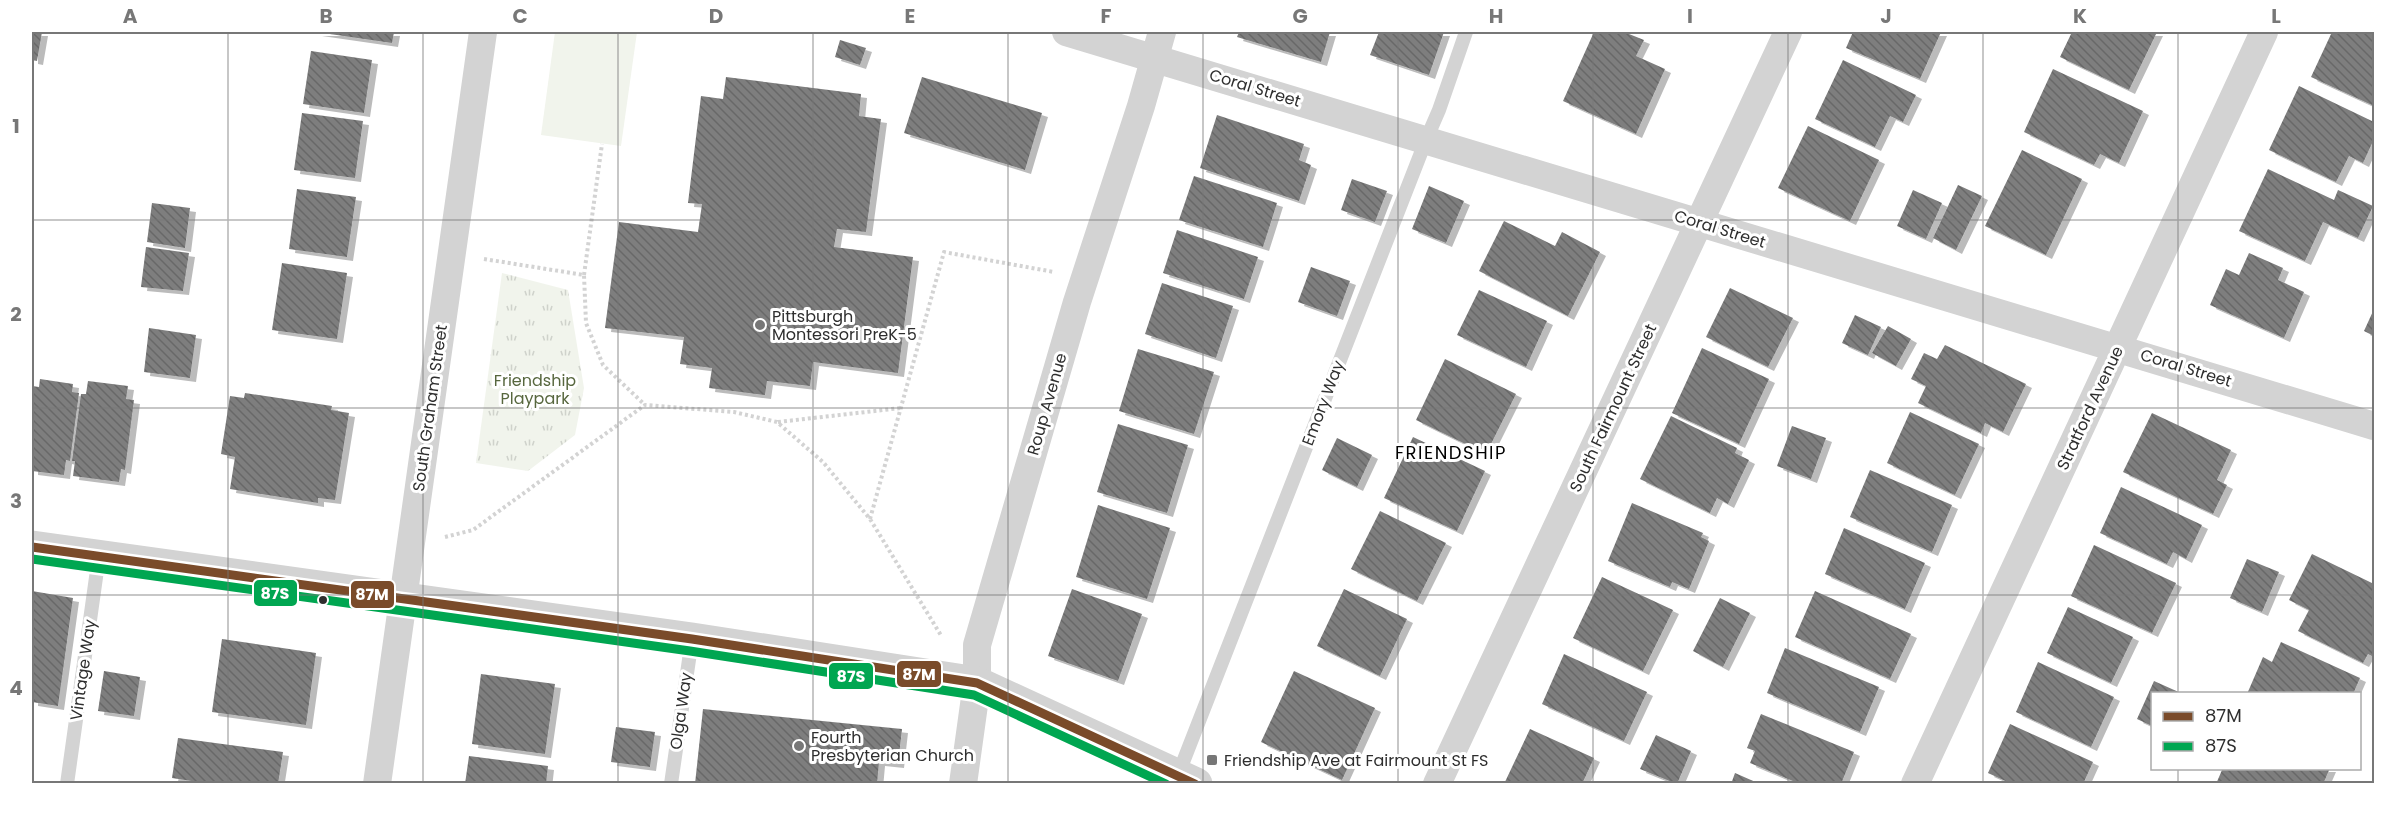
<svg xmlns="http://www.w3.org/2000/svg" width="2406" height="815" font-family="Poppins,sans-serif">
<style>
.park{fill:url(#park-tufts)}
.pitch{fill:#f1f4ec}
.building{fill:url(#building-back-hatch);filter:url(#shadow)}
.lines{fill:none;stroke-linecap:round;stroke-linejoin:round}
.path{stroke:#d3d3d3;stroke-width:4;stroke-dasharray:3 3;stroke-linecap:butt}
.service{stroke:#d3d3d3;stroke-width:14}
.minor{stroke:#d3d3d3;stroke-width:28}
.tertiary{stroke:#d3d3d3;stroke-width:33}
.bus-1-casing{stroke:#fff;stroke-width:14}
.bus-2-casing{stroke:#fff;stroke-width:14}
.bus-1{stroke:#7a4b2a;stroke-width:9}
.bus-2{stroke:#00a651;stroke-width:9}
.grid{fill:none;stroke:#777;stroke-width:1.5;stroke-opacity:0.55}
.poi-dot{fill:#777;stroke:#fff;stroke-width:2}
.bus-dot{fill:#2e2e2e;stroke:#fff;stroke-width:2}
.labels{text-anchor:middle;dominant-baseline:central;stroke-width:6;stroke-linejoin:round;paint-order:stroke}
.street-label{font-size:16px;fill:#2e2e2e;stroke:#fff}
.poi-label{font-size:16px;fill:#2e2e2e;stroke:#fff;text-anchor:start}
.park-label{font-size:16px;fill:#57673e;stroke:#fff}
.neighbourhood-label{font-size:18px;letter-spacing:1.5px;fill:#000;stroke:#fff}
.line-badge{stroke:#fff;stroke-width:2}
.badge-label{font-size:16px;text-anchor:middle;font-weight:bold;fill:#fff}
.neatline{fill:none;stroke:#777;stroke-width:2}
.grid-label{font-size:20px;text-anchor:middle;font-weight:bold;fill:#777}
</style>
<defs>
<pattern id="park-tufts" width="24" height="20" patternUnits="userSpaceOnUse" patternTransform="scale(1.5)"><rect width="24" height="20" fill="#f1f4ec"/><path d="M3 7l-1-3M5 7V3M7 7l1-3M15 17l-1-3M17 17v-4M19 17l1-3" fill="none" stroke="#cfd2cb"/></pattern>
<pattern id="building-back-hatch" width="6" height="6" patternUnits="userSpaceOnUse" patternTransform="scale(1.5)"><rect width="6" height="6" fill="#7e7e7e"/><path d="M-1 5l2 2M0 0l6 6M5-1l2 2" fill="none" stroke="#686868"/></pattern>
<filter id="shadow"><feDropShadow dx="6" dy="4" stdDeviation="0" flood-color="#0004"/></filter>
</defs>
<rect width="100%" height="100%" fill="#fff"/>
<path class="park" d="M502,273L568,290L584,388L575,435L528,471L476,463Z"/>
<path class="pitch" d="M555,32H637L621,146L541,135Z"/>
<path class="building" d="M32,32H42L37,61L32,60Z
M316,32H394L392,43Z
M1239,32H1330L1321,62L1237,37Z
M1379,32H1444L1429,75L1370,55Z
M1594,32H1624L1644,40L1636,56L1665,69L1636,134L1563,101Z
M1853,32H1941L1920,79L1846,48Z
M2072,32H2157L2129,90L2060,57Z
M2332,32H2374V106L2311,77Z
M840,40L866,48L860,65L835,57Z
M311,51L372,60L364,113L303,104Z
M1843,60L1916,95L1903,122L1890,116L1875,147L1815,119Z
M2053,69L2143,111L2119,163L2100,154L2094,165L2024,132Z
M726,77L861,94L859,116L881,119L866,232L837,229L834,247L913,257L898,373L813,362L810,386L767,381L765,395L709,388L712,368L680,364L684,337L605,328L619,222L698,232L702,204L688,203L701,96L723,99Z
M922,77L1042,113L1025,170L904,133Z
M2299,86L2374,122V139L2363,163L2349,156L2336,182L2269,150Z
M302,113L363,121L355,178L294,170Z
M1217,115L1304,144L1299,160L1311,165L1299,201L1200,168Z
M1808,126L1879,160L1850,221L1778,188Z
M2022,150L2082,179L2046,255L1985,226Z
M2268,169L2334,200L2338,190L2373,206L2358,238L2323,222L2305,261L2239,231Z
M1194,176L1277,203L1263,247L1179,220Z
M1352,179L1387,191L1375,222L1341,210Z
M1958,185L1982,196L1956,250L1933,238Z
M1429,186L1464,201L1446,243L1412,229Z
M297,189L356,197L347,257L289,249Z
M1913,190L1942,203L1926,239L1897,226Z
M152,203L190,208L185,248L147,242Z
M1504,221L1555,246L1562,232L1600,252L1568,316L1479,271Z
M1177,230L1258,257L1244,299L1163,273Z
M146,247L189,253L183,291L141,287Z
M2249,253L2283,268L2278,280L2304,292L2284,338L2210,305L2226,269L2239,275Z
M282,263L347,273L337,339L272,330Z
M1311,267L1350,281L1337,316L1298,302Z
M1162,283L1233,306L1216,358L1145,334Z
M1730,288L1793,318L1768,367L1706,337Z
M1479,290L1547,321L1526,367L1457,335Z
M2374,309V336L2364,331Z
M1855,315L1881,327L1868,355L1842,343Z
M1888,326L1911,339L1896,366L1872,353Z
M149,328L196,335L190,378L144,372Z
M1945,345L2026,384L2003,432L1985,423L1981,433L1918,403L1926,386L1911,379L1924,353L1937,359Z
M1702,348L1769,379L1739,444L1672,413Z
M1138,349L1214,372L1194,434L1119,411Z
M1445,359L1516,394L1486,454L1416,420Z
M40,379L73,384L72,392L79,393L70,461L66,460L64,475L32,471V386L39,387Z
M88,381L128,386L126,399L134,400L125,470L121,469L119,482L73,476L75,461H72L81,394H86Z
M245,393L332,406L331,410L349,413L335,500L318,498V503L230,489L235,457L221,454L230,396L244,398Z
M1910,412L1979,444L1955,495L1887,463Z
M2152,413L2231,450L2217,480L2227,485L2213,514L2123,472Z
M1671,416L1737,448L1735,453L1749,460L1728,504L1717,498L1710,513L1640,479Z
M1118,424L1188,445L1167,513L1097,492Z
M1792,426L1826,438L1811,479L1777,466Z
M1413,437L1485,471L1457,531L1384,498Z
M1337,438L1372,455L1357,487L1322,470Z
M1870,470L1952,505L1932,552L1850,517Z
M2121,487L2202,525L2186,559L2173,552L2167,564L2100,533Z
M1632,503L1703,533L1701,537L1709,541L1689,589L1672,582L1670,587L1608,561Z
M1098,505L1170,528L1147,599L1076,577Z
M1380,511L1446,543L1417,601L1351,569Z
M1844,528L1925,563L1905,609L1825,574Z
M2094,545L2176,583L2152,633L2071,596Z
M2312,554L2374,584V657L2368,654L2363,663L2298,631L2309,610L2289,600Z
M2247,559L2279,572L2262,612L2230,598Z
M1602,577L1673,610L1643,671L1573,638Z
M1072,589L1142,614L1118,681L1048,656Z
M1344,589L1407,619L1380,676L1317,646Z
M32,591L73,598L58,706L32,702Z
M1815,591L1911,634L1890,679L1795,637Z
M1720,598L1750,613L1723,667L1693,651Z
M2068,607L2133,637L2111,683L2047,653Z
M222,639L316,653L306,725L212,712Z
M2281,642L2360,678L2353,694H2247L2263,657L2272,662Z
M1785,648L1879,687L1860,732L1767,693Z
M1564,654L1647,692L1624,741L1542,704Z
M2038,662L2114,697L2091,747L2016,712Z
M104,671L140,677L134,716L98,711Z
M1294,671L1375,708L1342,780L1261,742Z
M481,674L555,684L545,754L472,744Z
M2154,681L2183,694H2152V726L2137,719Z
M703,709L902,729L898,764L879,762L877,784H695Z
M1761,714L1854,752L1841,784H1800L1750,763L1755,751L1747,748Z
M2010,724L2093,762L2083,784H2012L1988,773Z
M616,727L655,732L650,767L611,762Z
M1530,729L1594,758L1582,784H1504Z
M1656,735L1691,751L1677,784L1640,769Z
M178,738L283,752L278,784H211L172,778Z
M469,756L548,766L546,784H465Z
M2218,768H2330L2323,784H2216L2222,770Z
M1735,773L1760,784H1731Z"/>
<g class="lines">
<path class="path" d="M484,259L584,275L586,323L603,365L645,405
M584,275L602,144
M778,422L901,408
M870,519L944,252L1054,272
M445,537L473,530L645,405L734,412L777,422L823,462L870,519L942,637"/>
<path class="service" d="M1178,775L1426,140L1439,110L1466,32
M67,784L99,556
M671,784L692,639"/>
<path class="minor" d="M1066,32L2374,426
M377,784L483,32
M963,784L977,683V645L1077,302L1141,106L1162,32
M1437,784L1788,32
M1915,784L2264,32"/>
<path class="tertiary" d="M32,547L692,639L977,683L1196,784"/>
<defs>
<path id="bus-1" d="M32,547L692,639L977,683L1195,784"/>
<path id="bus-2" d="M32,559L690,651L974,695L1166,784"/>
</defs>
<use href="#bus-1" class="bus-1-casing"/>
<use href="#bus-2" class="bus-2-casing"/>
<use href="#bus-1" class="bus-1"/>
<use href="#bus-2" class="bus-2"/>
</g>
<path class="grid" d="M228,32V784M423,32V784M618,32V784M813,32V784M1008,32V784M1203,32V784M1398,32V784M1593,32V784M1788,32V784M1983,32V784M2178,32V694M32,220H2374M32,408H2374M32,595H2374M2178,768V784"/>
<g class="poi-dot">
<circle cx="760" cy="325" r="6"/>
<circle cx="799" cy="746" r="6"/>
<rect x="1206" y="754" width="12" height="12" rx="3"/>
</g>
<circle class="bus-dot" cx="323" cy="600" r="5"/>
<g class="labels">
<g class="street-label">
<text transform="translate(1255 88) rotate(17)">Coral Street</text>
<text transform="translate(1720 229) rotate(17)">Coral Street</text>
<text transform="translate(2186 368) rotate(17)">Coral Street</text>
<text transform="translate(1323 403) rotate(-69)">Emory Way</text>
<text transform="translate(1047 404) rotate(-74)">Roup Avenue</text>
<text transform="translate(430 408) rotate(-82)">South Graham Street</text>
<text transform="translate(1613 408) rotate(-65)">South Fairmount Street</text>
<text transform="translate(2090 408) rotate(-65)">Stratford Avenue</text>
<text transform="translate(83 670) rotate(-82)">Vintage Way</text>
<text transform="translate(681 711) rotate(-82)">Olga Way</text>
</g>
<g class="poi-label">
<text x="772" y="316">Pittsburgh<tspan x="772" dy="18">Montessori PreK-5</tspan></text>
<text x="811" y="737">Fourth<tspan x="811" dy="18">Presbyterian Church</tspan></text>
<text x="1224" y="760">Friendship Ave at Fairmount St FS</text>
</g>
<g class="park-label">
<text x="535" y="380">Friendship<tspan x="535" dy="18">Playpark</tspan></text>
</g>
<g class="neighbourhood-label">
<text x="1451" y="452">FRIENDSHIP</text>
</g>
</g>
<g class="line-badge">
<rect x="253" y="579" width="45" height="28" rx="6" fill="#00a651"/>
<rect x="350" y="580" width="45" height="29" rx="6" fill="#7a4b2a"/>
<rect x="896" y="660" width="46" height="28" rx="6" fill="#7a4b2a"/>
<rect x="828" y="662" width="46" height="28" rx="6" fill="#00a651"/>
</g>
<g class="badge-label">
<text x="275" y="599">87S</text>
<text x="372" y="600">87M</text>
<text x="919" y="680">87M</text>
<text x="851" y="682">87S</text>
</g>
<rect width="2406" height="815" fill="none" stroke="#ffffff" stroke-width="66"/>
<rect x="2151" y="692" width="210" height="78" fill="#ffffff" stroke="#ababab" stroke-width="1.5"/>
<rect x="2163" y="712" width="30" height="9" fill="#7a4b2a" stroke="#ababab" stroke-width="1.5"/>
<text x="2205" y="722" font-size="18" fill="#2e2e2e">87M</text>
<rect x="2163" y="742" width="30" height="9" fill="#00a651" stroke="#ababab" stroke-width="1.5"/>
<text x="2205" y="752" font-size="18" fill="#2e2e2e">87S</text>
<rect x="33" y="33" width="2340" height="749" class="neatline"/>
<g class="grid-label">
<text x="130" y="23">A</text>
<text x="326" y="23">B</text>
<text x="520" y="23">C</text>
<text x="716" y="23">D</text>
<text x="910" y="23">E</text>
<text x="1106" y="23">F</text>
<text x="1300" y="23">G</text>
<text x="1496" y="23">H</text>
<text x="1690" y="23">I</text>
<text x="1886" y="23">J</text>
<text x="2080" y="23">K</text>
<text x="2276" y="23">L</text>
<text x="16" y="133">1</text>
<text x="16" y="321">2</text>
<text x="16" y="508">3</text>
<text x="16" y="695">4</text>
</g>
</svg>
